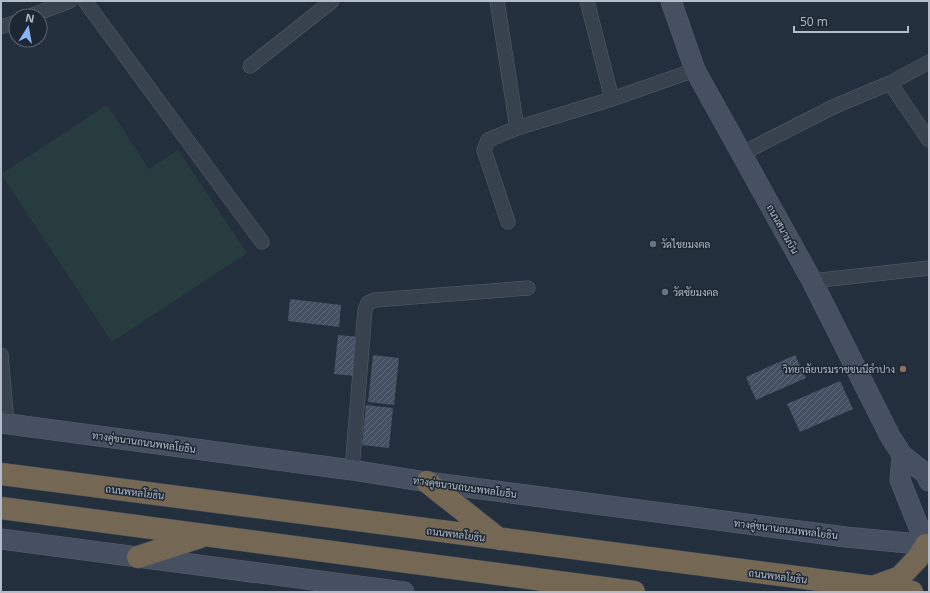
<svg xmlns="http://www.w3.org/2000/svg" width="930" height="593" font-family="'Open Sans',Sarabun,sans-serif">
<style>
.pitch{fill:#263c3f}
.building{fill:url(#building-hatch)}
.lines{fill:none;stroke-linecap:round;stroke-linejoin:round}
.street-casing{stroke:#565f6c;stroke-width:15}
.secondary-casing{stroke:#565f6c;stroke-width:21}
.highway-casing{stroke:#434c59;stroke-width:23}
.street{stroke:#38414e;stroke-width:14}
.secondary{stroke:#465061;stroke-width:20}
.highway{stroke:#746855;stroke-width:22}
.worship-dot{fill:#6b7280;stroke:#1d2633;stroke-width:1.5}
.education-dot{fill:#8d6e63;stroke:#1d2633;stroke-width:1.5}
.labels{text-anchor:middle;dominant-baseline:central;stroke-width:3;stroke-linejoin:round;paint-order:stroke}
.street-label{font-size:10px;fill:#b4bcc9;stroke:#1d2633}
.poi-label{font-size:10px;fill:#b4bcc9;stroke:#1d2633;text-anchor:start}
</style>
<defs>
<pattern id="building-hatch" width="6" height="6" patternUnits="userSpaceOnUse"><rect width="6" height="6" fill="#455162"/><path d="M-1 1l2-2M0 6l6-6M5 7l2-2" fill="none" stroke="#5d6877"/></pattern>
</defs>
<rect width="100%" height="100%" fill="#242f3e"/>
<path class="pitch" d="M107,105L149,169L178,150L247,253L112,342L1,174Z"/>
<path class="building" d="M290,299L341,305L339,327L288,321Z
M338,335L360,337L356,376L334,374Z
M373,355L399,358L394,405L368,402Z
M795,355L806,378L756,400L746,377Z
M840,381L853,409L800,432L787,404Z
M366,405L393,408L389,448L362,445Z"/>
<g class="lines">
<defs>
<path id="street" d="M85,1L262,242
M497,1L517,128
M587,1L612,99
M30,16L70,1
M1,27L16,22
M250,66L332,1
M890,83L929,140
M741,154L833,107L890,83L929,62
M508,222L484,150L488,140L517,128L612,99L695,70
M812,281L929,268
M1,355L7,423
M352,470L365,310L368,303L375,300L528,288"/>
<path id="secondary" d="M671,1L695,70L812,281L890,436L902,455L926,474L929,481
M1,423L352,470L427,482L846,537L929,545
M902,455L900,480L926,545L929,549
M1,539L404,592"/>
<path id="highway" d="M1,474L912,592
M427,482L499,539
M1,508L634,592
M138,557L200,537
M875,586L900,577L918,558L926,545"/>
</defs>
<use href="#street" class="street-casing"/>
<use href="#secondary" class="secondary-casing"/>
<use href="#highway" class="highway-casing"/>
<use href="#street" class="street"/>
<use href="#secondary" class="secondary"/>
<use href="#highway" class="highway"/>
</g>
<g class="worship-dot">
<circle cx="653" cy="244" r="4"/>
<circle cx="665" cy="292" r="4"/>
</g>
<circle class="education-dot" cx="903" cy="369" r="4"/>
<g class="labels">
<g class="street-label">
<text transform="translate(783 229) rotate(61)">ถนนสนามบิน</text>
<text transform="translate(144 442) rotate(8)">ทางคู่ขนานถนนพหลโยธิน</text>
<text transform="translate(465 487) rotate(8)">ทางคู่ขนานถนนพหลโยธิน</text>
<text transform="translate(135 492) rotate(7)">ถนนพหลโยธิน</text>
<text transform="translate(786 529) rotate(7)">ทางคู่ขนานถนนพหลโยธิน</text>
<text transform="translate(456 534) rotate(7)">ถนนพหลโยธิน</text>
<text transform="translate(778 576) rotate(7)">ถนนพหลโยธิน</text>
</g>
<g class="poi-label">
<text x="661" y="244">วัดไชยมงคล</text>
<text x="673" y="292">วัดชัยมงคล</text>
<text x="895" y="369" text-anchor="end">วิทยาลัยบรมราชชนนีลำปาง</text>
</g>
</g>
<rect width="930" height="593" fill="none" stroke="#b4bcc9" stroke-width="4"/>
<g transform="translate(28 28) rotate(11)"><circle r="19" fill="#1d2633" stroke="#59626f"/>
<path d="M0-3L7 15L0 10L-7 15Z" fill="#8ab4f8"/>
<text y="-6" font-size="11" font-weight="bold" text-anchor="middle" fill="#b4bcc9">N</text>
</g>
<path d="M794 26v6h114v-6" fill="none" stroke="#b4bcc9" stroke-width="2"/>
<text x="800" y="26" font-size="12" fill="#b4bcc9" stroke="#1d2633" stroke-width="3" paint-order="stroke">50 m</text>
</svg>
